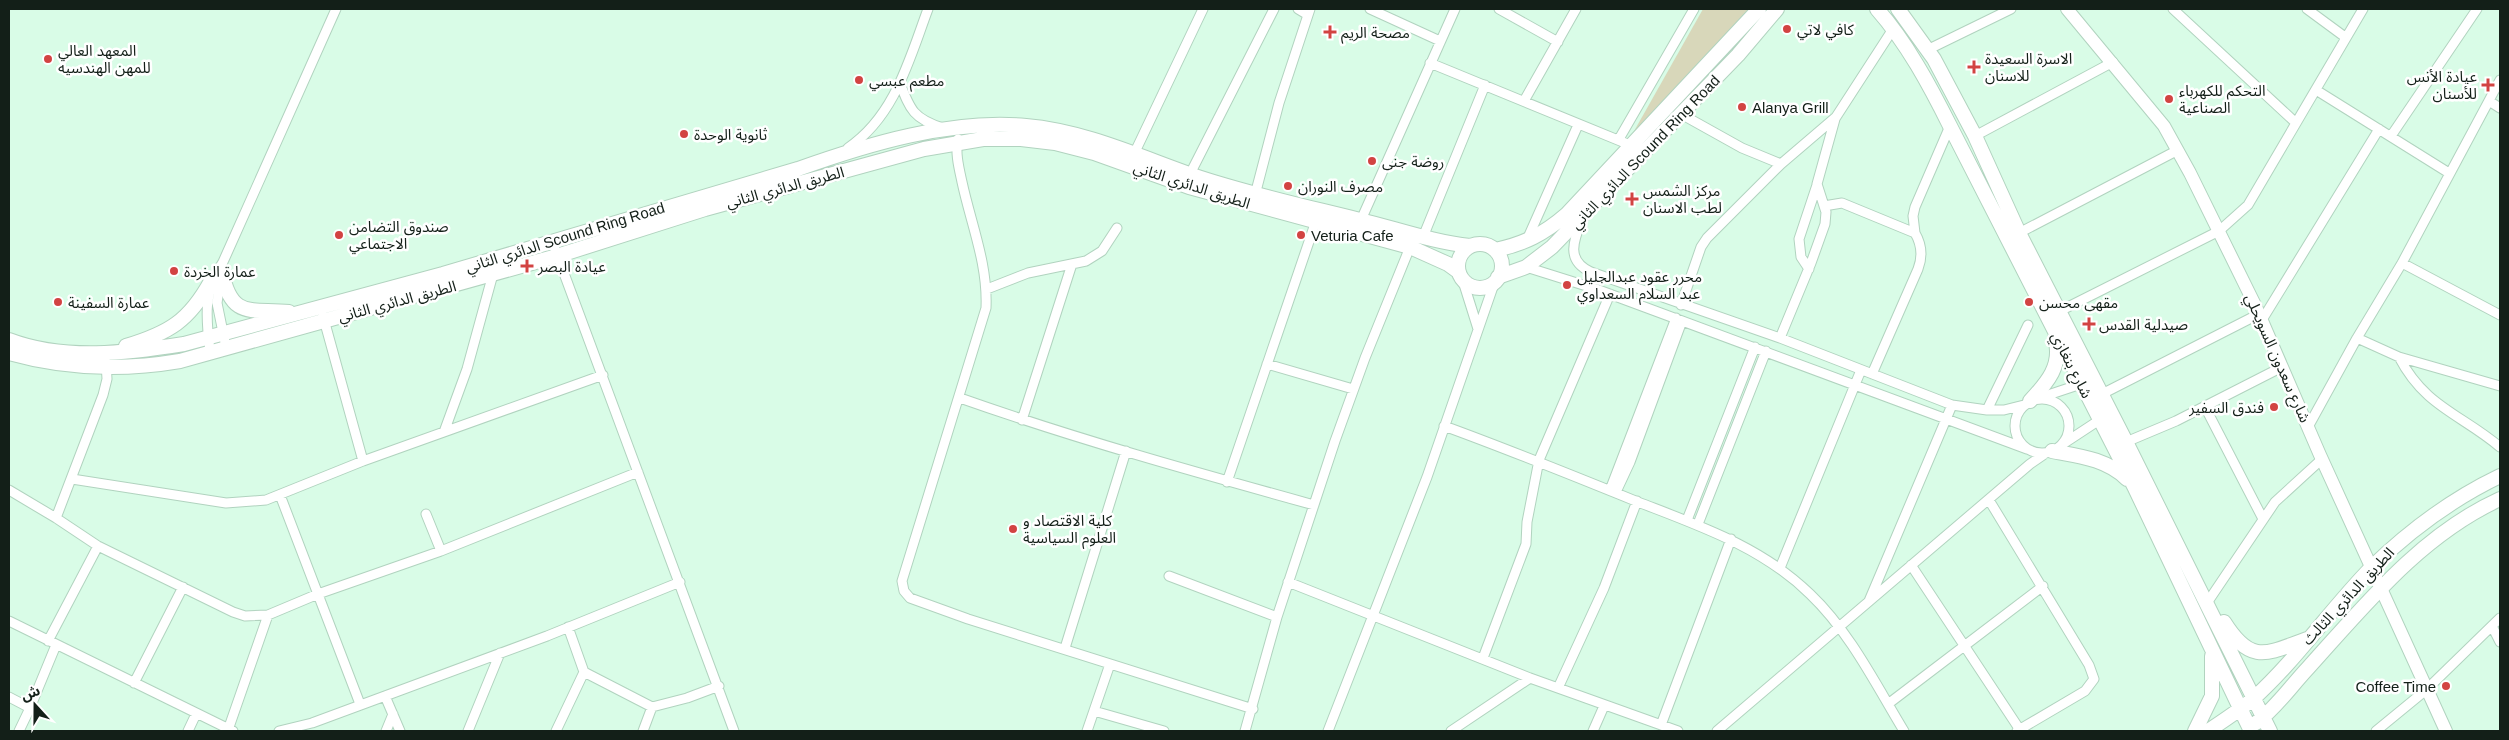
<svg xmlns="http://www.w3.org/2000/svg" width="2509" height="740" font-family="Arial,'Noto Sans Arabic',sans-serif">
<style>
.green{fill:#d8d7ba}
.lines{fill:none;stroke-linecap:round;stroke-linejoin:round}
.minor-casing{stroke:#b1d3bf;stroke-width:11}
.secondary-casing{stroke:#b1d3bf;stroke-width:14}
.primary-casing{stroke:#b1d3bf;stroke-width:16}
.minor{stroke:#fff;stroke-width:9}
.secondary{stroke:#fff;stroke-width:12}
.primary{stroke:#fff;stroke-width:14}
.poi-dot{fill:#d24342;stroke:#fff;stroke-width:2}
.labels{text-anchor:middle;dominant-baseline:central;stroke-width:5;stroke-linejoin:round;paint-order:stroke}
.poi-label{font-size:15px;fill:#131f18;stroke:#fff;text-anchor:start}
.street-label{font-size:15px;fill:#131f18;stroke:#fff}
</style>
<rect width="100%" height="100%" fill="#d9fce7"/>
<path class="green" d="M1703,9H1751L1633,133Z"/>
<g class="lines">
<defs>
<path id="minor" d="M1298,9L1308,15
M1370,9L1440,41
M1499,9L1558,42
M2173,9L2296,123
M2307,9L2345,37
M1927,50L2011,9
M1430,63L1635,147
M900,83C910,110 914,119 943,128
M2316,90L2449,173
M1524,101L1576,9
M2489,101L2500,108
M1681,114L1742,148L1781,164
M1975,136L2113,62
M2391,136L2477,9
M958,139C955,153 959,168 962,182C971,224 988,264 986,308L902,581L904,591L910,598L968,619L1253,709
M1619,139L1694,9
M848,148C895,116 909,60 928,9
M1134,154L1203,9
M1190,174L1274,9
M1255,195L1279,103L1310,9
M1824,206L1842,203L1915,233C1922,245 1923,256 1918,269L1872,374
M1361,220L1455,9
M1582,220C1573,241 1566,261 1591,272L1780,338L1952,405L1987,410H2004L2024,405
M1915,233L1913,216L1915,207L1950,126
M2019,233L2178,150
M1423,237L1485,85
M552,241L734,731
M1526,242L1578,125
M2402,263L2500,315
M1526,267L1596,289L2027,449
M1809,269L1801,257L1799,239L1817,185
M221,275L217,303L226,347
M1462,278L1478,329
M987,289L1028,273L1086,261L1102,251L1117,228
M1681,305L1701,247L1707,238L1781,164L1836,117L1893,29
M2058,312L2219,231L2248,205L2363,9
M323,316L363,461
M2262,320L2379,129
M1780,338L1811,263L1825,224L1826,212L1817,184L1835,119
M2357,338L2399,357L2500,386
M210,351C206,319 203,290 223,262L336,9
M2399,357C2425,407 2461,414 2500,447
M1267,364L1353,389
M2102,394L2259,314
M2042,397L2084,383
M960,398C1076,439 1195,472 1314,505
M2015 426a27 27 0 1 1 54 0a27 27 0 1 1-54 0Z
M2205,407L2263,519
M1987,410L2028,325
M1022,420L1072,264
M1444,426C1510,450 1574,476 1638,502C1700,526 1762,547 1810,594C1850,632 1876,685 1904,731
M2308,427L2357,338L2402,263L2500,80
M444,432L467,369L493,274
M2126,442L2176,421L2282,367
M2063,444L2104,417
M72,479L226,503L266,500L363,461L603,375
M1227,482L1316,221
M9,490L56,518L98,546L233,612L245,616L268,615L318,594L441,551L638,472
M1610,490L1676,318
M1616,492L1630,462L1682,321
M280,495L360,704
M1989,500L2089,665L2094,679L2085,691L2017,731
M426,514L441,551
M56,518L103,395L107,379L106,362
M1687,520L1755,347
M1698,524L1766,351
M1911,565L2020,730
M1780,568L1861,370
M1169,576L1277,617
M1288,582L1530,678L1678,731
M2209,600L2275,502L2322,459
M1869,601L1952,405
M9,621L233,731
M2492,626L2500,642
M48,641L98,546
M1065,648L1126,451
M1483,658L1526,544L1527,522L1539,460L1610,294
M584,672L652,707
M134,683L183,587
M1558,688L1604,588L1637,501
M385,696L547,636L680,582
M9,697L30,708L56,645
M1888,704L2043,586
M1094,711L1164,731
M1661,725L1731,539
M228,730L268,615
M19,731L30,708
M188,731L196,714
M279,731L312,723L385,696L400,731
M386,731L393,714
M468,731L500,653
M556,731L584,672L568,627
M643,731L652,707L687,698L719,686
M1087,731L1110,664
M1245,731L1277,617L1335,441L1365,358L1410,247
M1328,731L1427,477L1495,281
M1451,731L1530,678
M1593,731L1604,706
M1717,731L2030,464L2046,453
M2376,731L2426,690L2500,618"/>
<path id="secondary" d="M2067,9L2164,126L2190,173L2256,307L2320,455L2446,731"/>
<path id="primary" d="M1877,9C1907,43 1930,86 1950,126L2134,486L2251,731
M1898,9L1934,59L1975,136L2019,233L2126,442L2270,731
M1458 266a22 22 0 1 1 44 0a22 22 0 1 1-44 0Z
M1495,250C1524,244 1544,234 1567,214L1759,9
M222,273C232,320 251,308 289,312
M1498,277L1526,267L1552,247L1738,55L1777,9
M9,340C64,361 128,353 184,344L443,274L798,169C868,144 951,119 1026,126C1084,131 1138,156 1192,175C1248,194 1304,206 1360,220C1397,229 1433,242 1470,246
M126,346C169,333 189,321 211,281
M9,353C66,369 121,371 180,361L557,256L705,209L924,149L983,139H1021L1055,143L1094,153L1189,187L1410,247L1448,264L1459,272
M2030,401C2047,383 2063,365 2055,338
M2052,451C2079,456 2107,459 2127,479
M2224,622C2251,665 2266,654 2307,639
M2256,723C2276,708 2291,686 2308,668C2365,605 2421,535 2500,499
M2195,731L2212,696V656
M2208,731C2223,721 2240,710 2254,698C2297,659 2330,610 2371,568C2409,531 2452,499 2500,476"/>
</defs>
<use href="#minor" class="minor-casing"/>
<use href="#secondary" class="secondary-casing"/>
<use href="#primary" class="primary-casing"/>
<use href="#minor" class="minor"/>
<use href="#secondary" class="secondary"/>
<use href="#primary" class="primary"/>
</g>
<g class="poi-dot">
<circle cx="1787" cy="29" r="5"/>
<path d="M1327.5 24.5h5v5h5v5h-5v5h-5v-5h-5v-5h5z"/>
<circle cx="48" cy="59" r="5"/>
<path d="M1971.5 59.5h5v5h5v5h-5v5h-5v-5h-5v-5h5z"/>
<circle cx="859" cy="80" r="5"/>
<path d="M2485.5 77.5h5v5h5v5h-5v5h-5v-5h-5v-5h5z"/>
<circle cx="2169" cy="99" r="5"/>
<circle cx="1742" cy="107" r="5"/>
<circle cx="684" cy="134" r="5"/>
<circle cx="1372" cy="161" r="5"/>
<circle cx="1288" cy="186" r="5"/>
<path d="M1629.5 191.5h5v5h5v5h-5v5h-5v-5h-5v-5h5z"/>
<circle cx="339" cy="235" r="5"/>
<circle cx="1301" cy="235" r="5"/>
<path d="M524.5 258.5h5v5h5v5h-5v5h-5v-5h-5v-5h5z"/>
<circle cx="174" cy="271" r="5"/>
<circle cx="1567" cy="285" r="5"/>
<circle cx="58" cy="302" r="5"/>
<circle cx="2029" cy="302" r="5"/>
<path d="M2086.5 316.5h5v5h5v5h-5v5h-5v-5h-5v-5h5z"/>
<circle cx="2274" cy="407" r="5"/>
<circle cx="1013" cy="529" r="5"/>
<circle cx="2446" cy="686" r="5"/>
</g>
<g class="labels">
<g class="poi-label">
<text x="1797" y="29">كافي لاتي</text>
<text x="1341" y="32">مصحة الريم</text>
<text x="58" y="50">المعهد العالي<tspan x="58" dy="17">للمهن الهندسيه</tspan></text>
<text x="1985" y="58">الاسرة السعيدة<tspan x="1985" dy="17">للاسنان</tspan></text>
<text x="2477" y="76" text-anchor="end">عيادة الأنس<tspan x="2477" dy="17">للأسنان</tspan></text>
<text x="869" y="80">مطعم عبسي</text>
<text x="2179" y="90">التحكم للكهرباء<tspan x="2179" dy="17">الصناعية</tspan></text>
<text x="1752" y="107">Alanya Grill</text>
<text x="694" y="134">ثانوية الوحدة</text>
<text x="1382" y="161">روضة جنى</text>
<text x="1298" y="186">مصرف النوران</text>
<text x="1643" y="190">مركز الشمس<tspan x="1643" dy="17">لطب الاسنان</tspan></text>
<text x="349" y="226">صندوق التضامن<tspan x="349" dy="17">الاجتماعي</tspan></text>
<text x="1311" y="235">Veturia Cafe</text>
<text x="538" y="266">عيادة البصر</text>
<text x="184" y="271">عمارة الخردة</text>
<text x="1577" y="276">محرر عقود عبدالجليل<tspan x="1577" dy="17">عبد السلام السعداوي</tspan></text>
<text x="68" y="302">عمارة السفينة</text>
<text x="2039" y="302">مقهى محسن</text>
<text x="2099" y="324">صيدلية القدس</text>
<text x="2264" y="407" text-anchor="end">فندق السفير</text>
<text x="1023" y="520">كلية الاقتصاد و<tspan x="1023" dy="17">العلوم السياسية</tspan></text>
<text x="2436" y="686" text-anchor="end">Coffee Time</text>
</g>
<g class="street-label">
<text transform="translate(1645 152) rotate(-46)">الدائري الثاني Scound Ring Road</text>
<text transform="translate(1192 185) rotate(18)">الطريق الدائري الثاني</text>
<text transform="translate(785 187) rotate(-15)">الطريق الدائري الثاني</text>
<text transform="translate(565 237) rotate(-17)">الدائري الثاني Scound Ring Road</text>
<text transform="translate(397 301) rotate(-15)">الطريق الدائري الثاني</text>
<text transform="translate(2278 358) rotate(66)">شارع سعدون السويحلي</text>
<text transform="translate(2072 365) rotate(63)">شارع بنغازي</text>
<text transform="translate(2348 596) rotate(-47)">الطريق الدائري الثالث</text>
</g>
</g>
<rect width="2509" height="740" fill="none" stroke="#131f18" stroke-width="20"/>
<g transform="translate(35 705) rotate(339)" stroke="#ffffff" stroke-width="4" paint-order="stroke">
<path d="M0-4L9 19L0 12L-9 19Z" fill="#131f18"/>
<text y="-8" font-size="14" font-weight="bold" text-anchor="middle" fill="#131f18">ش</text>
</g>
</svg>
